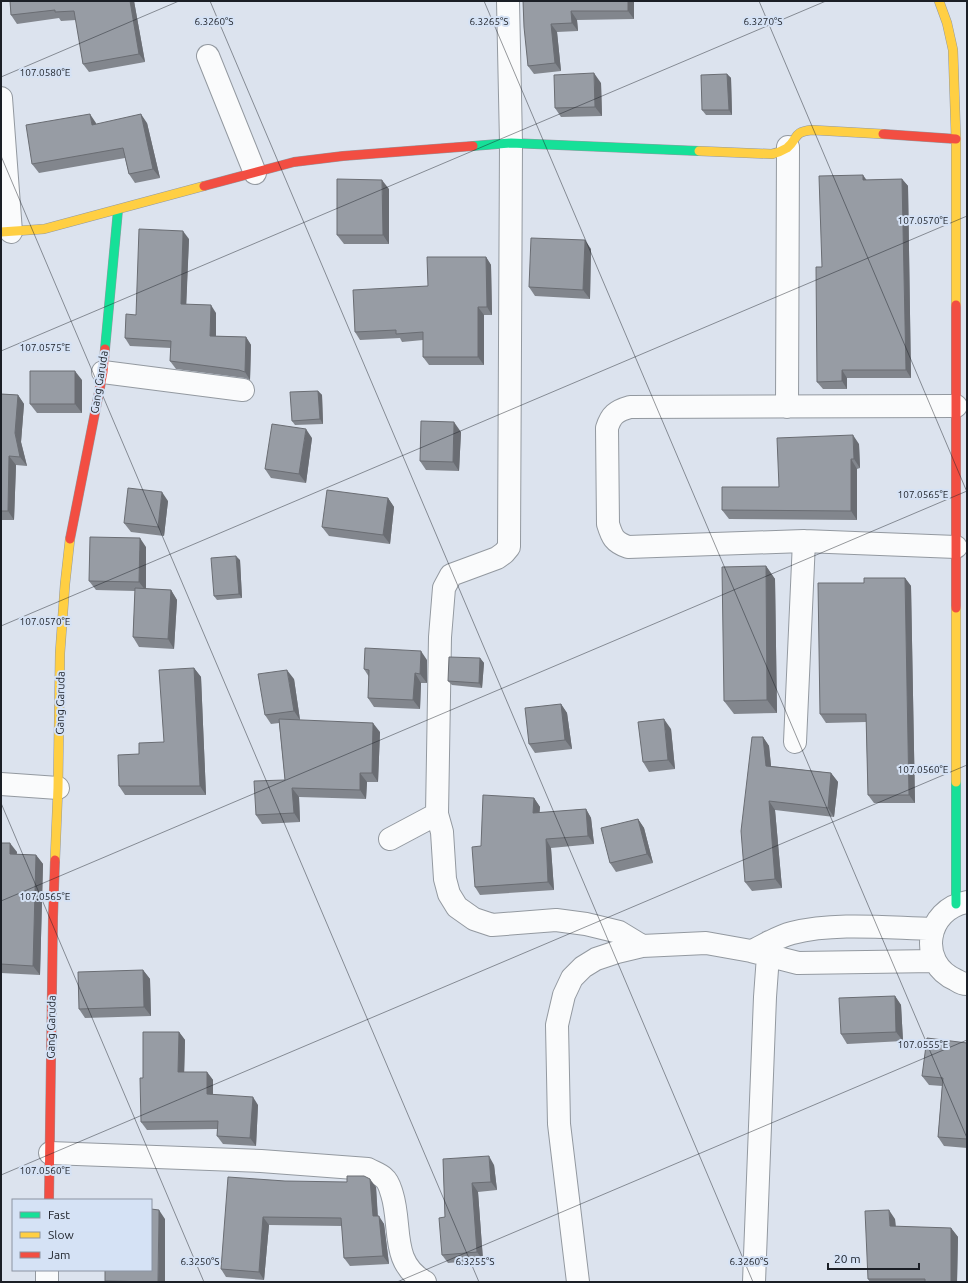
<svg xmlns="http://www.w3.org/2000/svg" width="968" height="1283" font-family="Ubuntu,sans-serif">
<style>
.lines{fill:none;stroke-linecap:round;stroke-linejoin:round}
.street-casing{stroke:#9399a0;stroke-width:24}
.fast-casing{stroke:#9399a0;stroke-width:10}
.slow-casing{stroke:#9399a0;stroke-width:10}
.jam-casing{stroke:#9399a0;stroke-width:10}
.street{stroke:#fafbfc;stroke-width:22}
.fast{stroke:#16e098;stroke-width:9}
.slow{stroke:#ffcf43;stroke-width:9}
.jam{stroke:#f24e42;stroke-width:9}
.wall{fill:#82868d}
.shaded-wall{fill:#6a6d73}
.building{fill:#979ca4;stroke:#6a6d73}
.ticks{fill:none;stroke:#1b1f26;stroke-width:1;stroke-opacity:0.45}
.labels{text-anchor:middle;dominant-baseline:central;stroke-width:4;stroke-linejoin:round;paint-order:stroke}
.street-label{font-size:11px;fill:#1b1f26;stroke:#d5e2f5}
.ticks-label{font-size:10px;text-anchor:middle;fill:#1b1f26;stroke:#d5e2f5;stroke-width:4;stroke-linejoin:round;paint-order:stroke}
</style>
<rect width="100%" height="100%" fill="#dce3ee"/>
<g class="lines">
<defs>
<path id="street" d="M208,56L255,173
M1,98L11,232
M103,372L243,390
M787,407L788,147
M956,547L804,541L628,547C614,542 612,537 608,524L607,428C611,415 616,411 630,407L956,406
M795,742L804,541
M1,784L58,788
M437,814L440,637L444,588L451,575L497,558L504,553L509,547L511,143L508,1
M390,839L437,814L442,832L445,879L449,894L457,907L474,919L492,925L556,920L586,924L619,932L642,946
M967,902C926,909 917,963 956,980C959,982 963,984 967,984
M756,949C768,943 780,936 792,933C836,922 888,928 933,929
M50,1153L261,1161L368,1169C373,1172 380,1174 384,1178C389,1182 390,1188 392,1194C402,1226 390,1263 425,1282
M47,1282V1270
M578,1282L559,1124L557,1025L564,995L572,978L583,967L596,959L617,952L642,946L706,943L751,951L798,963L935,961
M754,1282L765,997L769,942"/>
<path id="fast" d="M473,146L511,143L699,151
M105,349L118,210
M956,782V904"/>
<path id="slow" d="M939,1L947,23L953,50L956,139V305
M699,151L772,154C777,153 782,151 787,148C799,138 792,132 812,130L883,134
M1,232L44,229L204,186
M956,608V782
M55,860L58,788L60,653L65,584L70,539"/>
<path id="jam" d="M883,134L956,139
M204,186L294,162L343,156L473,146
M956,305V608
M70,539L103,372L105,349
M49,1200L53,917L55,860"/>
</defs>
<use href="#street" class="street-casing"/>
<use href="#fast" class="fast-casing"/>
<use href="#slow" class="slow-casing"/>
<use href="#jam" class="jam-casing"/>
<use href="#street" class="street"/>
<use href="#fast" class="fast"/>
<use href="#slow" class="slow"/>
<use href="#jam" class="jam"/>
</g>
<path class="wall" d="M10,1H134L145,62L89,72L83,64L76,20L61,21L59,18L17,24L11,15Z
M523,1H634V19L577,20L578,31L557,32L561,71L534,74L528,66Z
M727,74L731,78L732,115H706L702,110Z
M601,83L602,116L561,117L555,108Z
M96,123V124L147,123L160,178L135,183L129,174L125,158L39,173L32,164Z
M902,179L908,186L911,378H847V389H823L817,382L822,267L867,180Z
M389,189V244H344L337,235Z
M189,239L186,304L216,313V336L246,337L251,345L250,380L245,378L176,369L170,361L171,348L130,346L125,338L136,315Z
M591,249L590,299L535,296L529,287Z
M486,257L491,265L492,315H484V365H429L423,357V340L402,342L400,338L360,340L355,332L428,286Z
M82,380V413H37L30,404Z
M318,391L322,395L323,424L295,425L292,421Z
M1,394L18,395L24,404L21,442L27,466L16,465L14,520H1Z
M461,432L459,471L426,470L420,461Z
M312,438L306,483L271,478L265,469Z
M859,444L860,468L857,469V520L729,519L722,510L779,487Z
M388,498L394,507L390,544L329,536L322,527Z
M168,501L164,536L131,532L124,523Z
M146,547V589L171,590L177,600L174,649L139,647L133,637L135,591L96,590L89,581Z
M240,560L242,598L217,600L214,596Z
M766,566L775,579L777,713L734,714L724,701Z
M905,578L911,586L915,803H874L868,795L866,722L826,723L820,714L864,583Z
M480,658L484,663L482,688L452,685L448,681Z
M427,660V683H421L420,709L374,707L368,698L369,677L364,669Z
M194,668L201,677L206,795H125L119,786L139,754L164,742Z
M294,679L300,720L380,732L378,782H367L366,799L299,797L300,822L262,824L256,815L285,780L279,723L271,724L265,715Z
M561,704L567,713L572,749L535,753L529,744Z
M671,729L675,769L649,772L643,762Z
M763,737L769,746L771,766L831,773L838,782L834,817L775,810L782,888L752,891L745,882Z
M534,798L540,807L539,813L586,809L591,818L594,844L551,848L554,890L480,895L475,887L481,846Z
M638,819L644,828L653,863L616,872L610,863Z
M1,843L17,852L16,854L36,855L43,864L40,975L1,973Z
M143,970L150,979L151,1016L85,1018L79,1009Z
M895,996L901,1005L903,1041L847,1044L841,1034Z
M179,1032L185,1040L184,1072H207L213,1080V1094L258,1105L256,1146L223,1144L217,1136V1129L147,1130L141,1122Z
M967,1043V1148L944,1146L938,1137L942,1086L929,1085L922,1076Z
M443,1159L494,1165L497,1190L478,1192L483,1260L448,1263L442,1255L445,1217Z
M285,1181L376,1187L378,1216L384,1224L389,1264L350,1266L344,1258L342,1226L269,1225L264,1280L226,1277L221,1269Z
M895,1219L896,1227L951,1228L958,1237L957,1282H870L868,1279Z"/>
<path class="shaded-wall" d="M130,1H134L145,62L139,54Z
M628,1H634V19L628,11Z
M571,11L577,20L578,31L572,23Z
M551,24L557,32L561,71L555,63Z
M594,73L601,83L602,116L595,107Z
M727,74L731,78L732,115L729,110Z
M90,114L96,123L98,134L92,125Z
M141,114L147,123L160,178L153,169Z
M863,175L868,182L863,180Z
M902,179L908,186L911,378L906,370Z
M382,180L389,189V244L383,235Z
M183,231L189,239L186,312L181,304Z
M585,240L591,249L590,299L583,290Z
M486,257L491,265L492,315L487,307Z
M211,305L216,313V344L210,336Z
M478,307L484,315V365L478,357Z
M246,337L251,345L250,380L245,372Z
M842,370L847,378V389L842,381Z
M75,371L82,380V413L75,404Z
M318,391L322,395L323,424L320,419Z
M18,395L24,404L21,442L27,466L20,457L15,433Z
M454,422L461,432L459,471L453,462Z
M306,429L312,438L306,483L299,474Z
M853,435L859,444L860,468L854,459Z
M9,456L16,465L14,520L8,511Z
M851,459L857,469V520L851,511Z
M162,492L168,501L164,536L158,527Z
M388,498L394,507L390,544L383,535Z
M140,538L146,547V591L139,582Z
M236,556L240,560L242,598L239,594Z
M766,566L775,579L777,713L767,700Z
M905,578L911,586L915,803L909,795Z
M171,590L177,600L174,649L168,639Z
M421,651L427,660V683L420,674Z
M480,658L484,663L482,688L479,683Z
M194,668L201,677L206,795L200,786Z
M287,670L294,679L300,720L294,711Z
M415,673L421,683L420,709L413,700Z
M561,704L567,713L572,749L565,740Z
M664,719L671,729L675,769L668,760Z
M373,723L380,732L378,782L372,773Z
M763,737L769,746L772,775L766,766Z
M360,773L367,782L366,799L360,790Z
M831,773L838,782L834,817L828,808Z
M292,788L299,797L300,822L294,813Z
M534,798L540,807L539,821L533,813Z
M769,801L775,810L782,888L775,879Z
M586,809L591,818L594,844L588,836Z
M638,819L644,828L653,863L647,854Z
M546,839L551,848L554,890L548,882Z
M10,843L17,852L16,862L10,854Z
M36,855L43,864L40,975L33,966Z
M143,970L150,979L151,1016L144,1007Z
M895,996L901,1005L903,1041L896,1032Z
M179,1032L185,1040L184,1080L178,1072Z
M207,1072L213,1080V1102L207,1094Z
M253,1097L258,1105L256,1146L250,1138Z
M489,1156L494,1165L497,1190L491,1182Z
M370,1179L376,1187L378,1224L373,1216Z
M472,1183L478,1192L483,1260L477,1252Z
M159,1210L165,1219V1282H158Z
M889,1210L895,1219L896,1236L890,1226Z
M379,1216L384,1224L389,1264L383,1256Z
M263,1217L269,1225L264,1280L259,1272Z
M951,1228L958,1237L957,1282H951Z"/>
<path class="building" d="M10,1H130L139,54L83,64L74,11L55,12V10L11,15Z
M523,1H628V11H571L572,23L551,24L555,63L528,66L524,27Z
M594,73L595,107L555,108L554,75Z
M727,74L729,110H702L701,75Z
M90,114L92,125L141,114L153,169L129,174L123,148L32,164L26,125Z
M863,175V180L902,179L906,370H842V381L817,382L816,267H822L819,176Z
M337,179L382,180L383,235H337Z
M139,229L183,231L181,304L211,305L210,336L246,337L245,372L239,370L170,361L171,341L125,338L126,314L136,315Z
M531,238L585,240L583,290L529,287Z
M427,257H486L487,307H478V357H423V332L396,334V330L355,332L353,290L428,286Z
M30,371H75V404H30Z
M318,391L320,419L292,421L290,392Z
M1,394L18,395L15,433L20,457L9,456L8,511H1Z
M421,421L454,422L453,462L420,461Z
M272,424L306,429L299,474L265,469Z
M853,435L854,459H851V511L722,510V487H779L777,438Z
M128,488L162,492L158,527L124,523Z
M327,490L388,498L383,535L322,527Z
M90,537L140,538L139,582L89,581Z
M236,556L239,594L214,596L211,558Z
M766,566L767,700L724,701L722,567Z
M864,578H905L909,795H868L866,714H820L818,583H864Z
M135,588L171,590L168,639L133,637Z
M365,648L421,651L420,674L415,673L413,700L368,698L369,670L364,669Z
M449,657L480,658L479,683L448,681Z
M194,668L200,786H119L118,755L139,754V743L164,742L159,670Z
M287,670L294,711L265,715L258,674Z
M561,704L565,740L529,744L525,708Z
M279,719L373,723L372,773H360V790L292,788L294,813L256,815L254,781L285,780Z
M664,719L668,760L643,762L638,722Z
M752,737H763L766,766L831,773L828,808L769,801L775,879L745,882L741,831Z
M483,795L534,798L533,813L586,809L588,836L546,839L548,882L475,887L472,847L481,846Z
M638,819L647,854L610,863L601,828Z
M1,843H10V854L36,855L33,966L1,964Z
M143,970L144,1007L79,1009L78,972Z
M895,996L896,1032L841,1034L839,998Z
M143,1032H179L178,1072H207V1094L253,1097L250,1138L217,1136L218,1121L141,1122L140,1078H143Z
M927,1038L967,1043V1139L938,1137L943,1078L922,1076Z
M489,1156L491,1182L472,1183L477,1252L442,1255L439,1218L445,1217L443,1159Z
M347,1176H364L370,1179L373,1216H379L383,1256L344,1258L341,1218L263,1217L259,1272L221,1269L228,1177L285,1181L347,1182Z
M151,1209L159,1210L158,1282L105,1281V1270H151Z
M889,1210L890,1226L951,1228V1282H925V1279H868L865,1211Z"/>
<path class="ticks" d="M210,1L753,1282M484,1L967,1138M759,1L967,492M1,77L179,1M1,156L479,1282M1,351L826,1M1,626L967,216M1,803L204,1282M1,901L967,491M1,1175L967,765M397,1282L967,1040"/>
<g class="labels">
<g class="street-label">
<text transform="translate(99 382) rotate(-81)">Gang Garuda</text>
<text transform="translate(60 703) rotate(-89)">Gang Garuda</text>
<text transform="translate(51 1027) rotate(-89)">Gang Garuda</text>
</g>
</g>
<g class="ticks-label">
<text x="214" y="25">6.3260°S</text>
<text x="489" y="25">6.3265°S</text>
<text x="763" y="25">6.3270°S</text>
<text x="45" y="76">107.0580°E</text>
<text x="923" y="224">107.0570°E</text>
<text x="45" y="351">107.0575°E</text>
<text x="923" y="498">107.0565°E</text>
<text x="45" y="625">107.0570°E</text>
<text x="923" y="773">107.0560°E</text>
<text x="45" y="900">107.0565°E</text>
<text x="923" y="1048">107.0555°E</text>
<text x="45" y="1174">107.0560°E</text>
<text x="200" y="1265">6.3250°S</text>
<text x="475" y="1265">6.3255°S</text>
<text x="749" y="1265">6.3260°S</text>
</g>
<rect width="968" height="1283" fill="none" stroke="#1b1f26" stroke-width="4"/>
<rect x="12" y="1199" width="140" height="72" fill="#d5e2f5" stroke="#8b94a2"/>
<rect x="20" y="1212" width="20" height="6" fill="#16e098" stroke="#8b94a2"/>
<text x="48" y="1219" font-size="12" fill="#1b1f26">Fast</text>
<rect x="20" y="1232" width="20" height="6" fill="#ffcf43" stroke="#8b94a2"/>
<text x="48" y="1239" font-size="12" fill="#1b1f26">Slow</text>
<rect x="20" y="1252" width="20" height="6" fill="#f24e42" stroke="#8b94a2"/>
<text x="48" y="1259" font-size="12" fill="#1b1f26">Jam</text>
<path d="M828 1263v6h91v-6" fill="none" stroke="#1b1f26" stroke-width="2"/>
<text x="834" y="1263" font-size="12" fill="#1b1f26" stroke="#d5e2f5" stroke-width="3" paint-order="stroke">20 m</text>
</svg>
